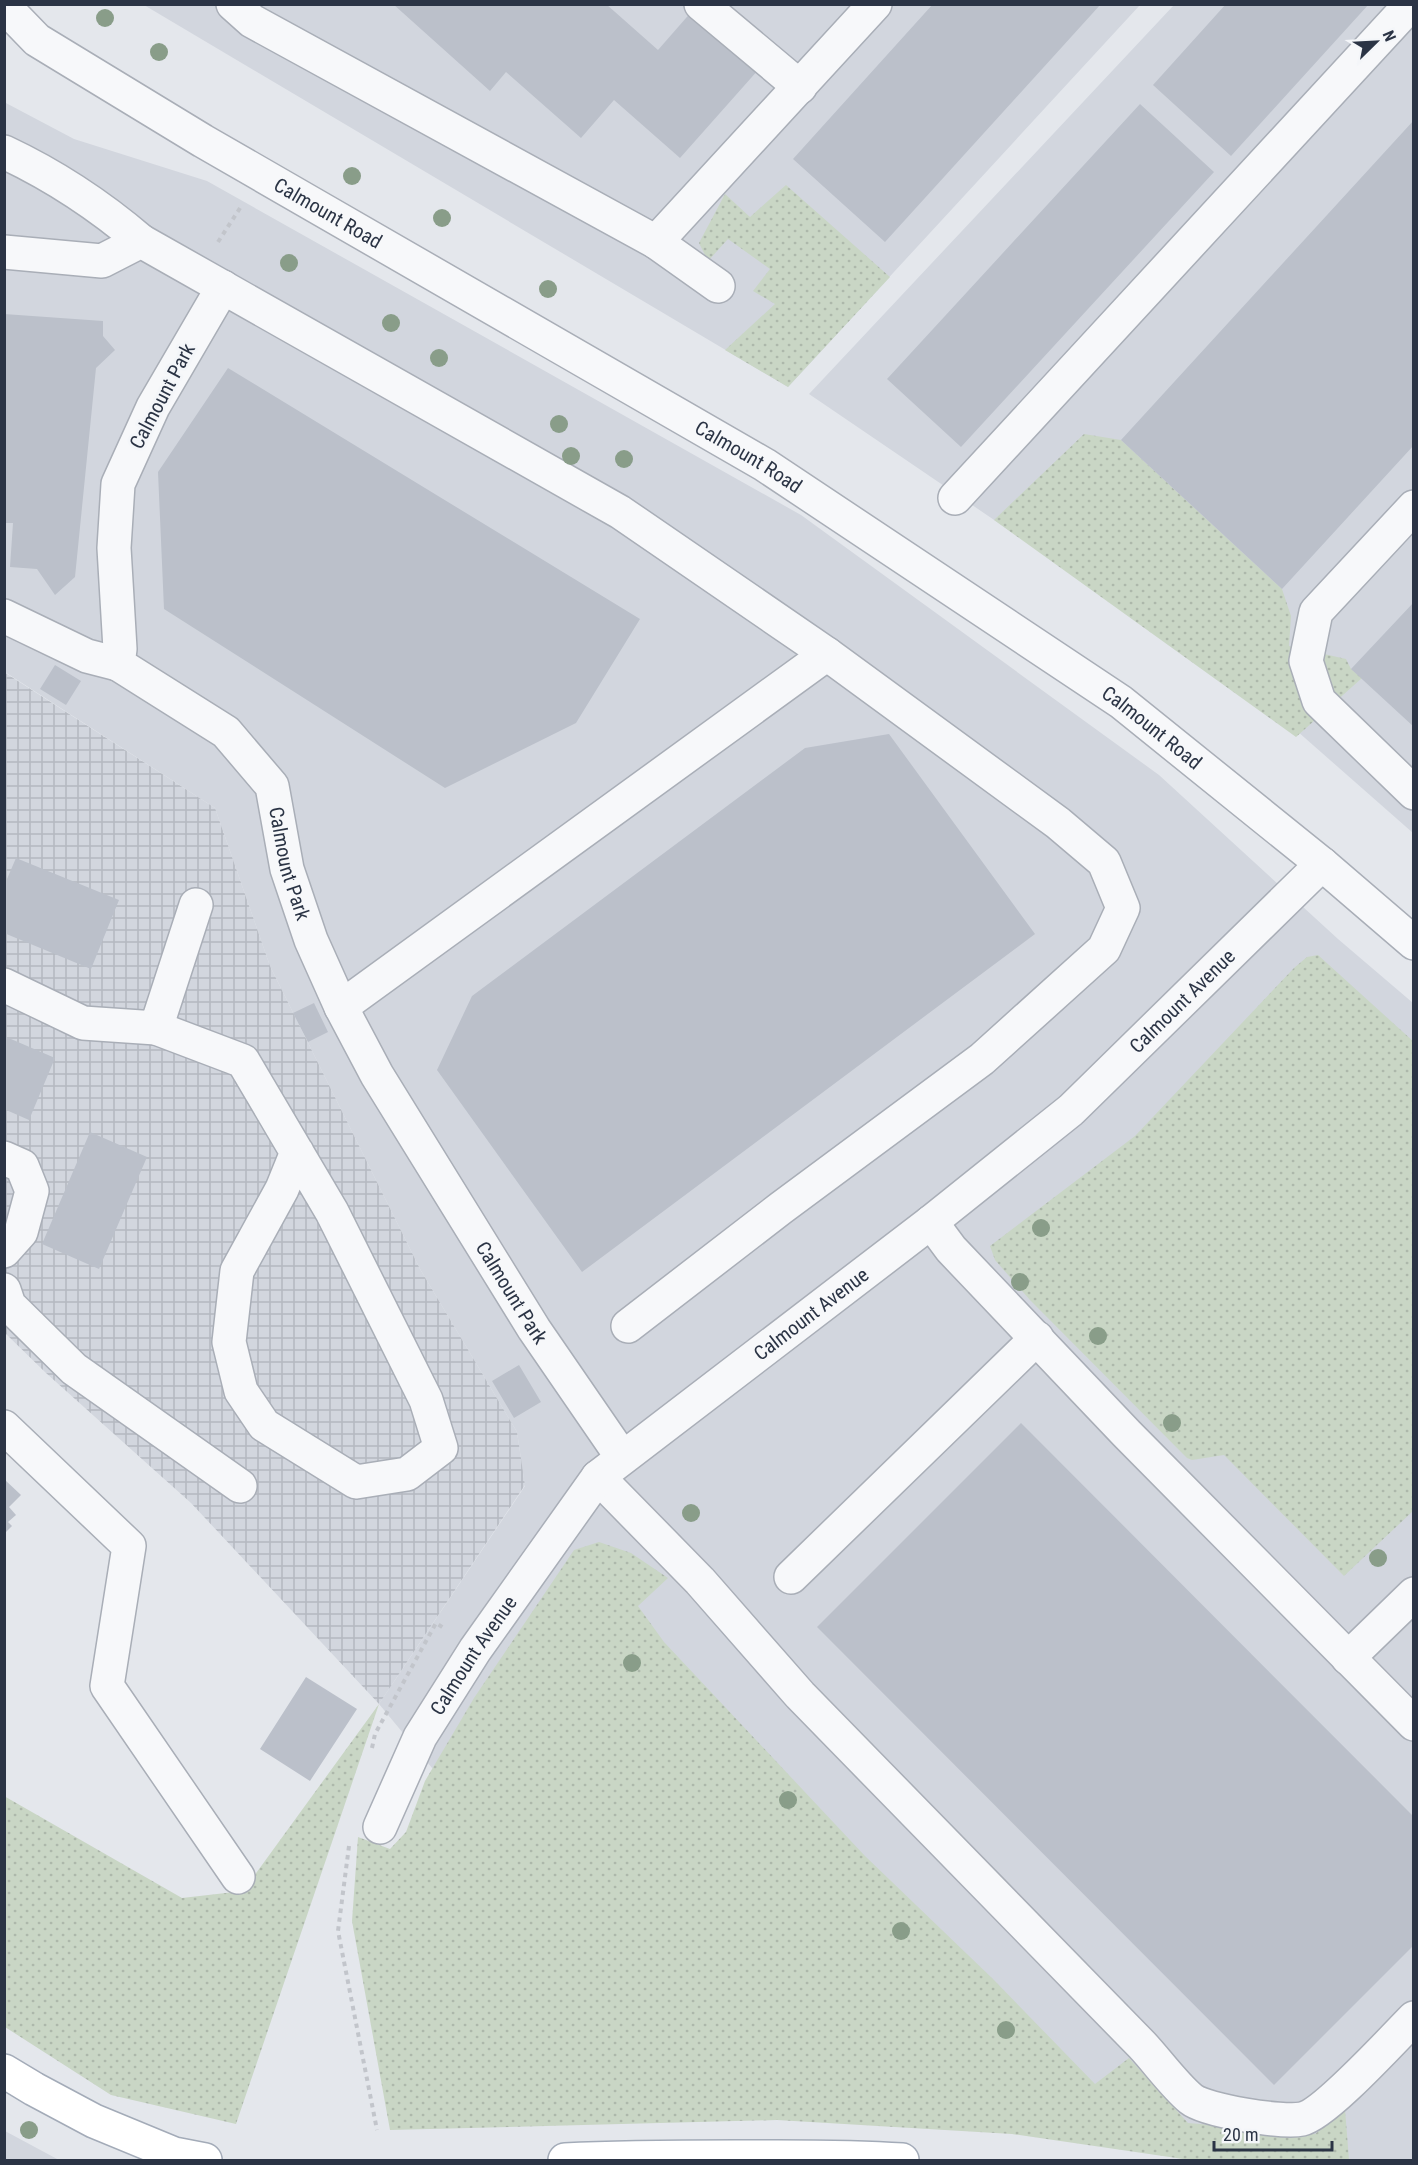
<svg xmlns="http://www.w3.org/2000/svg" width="1418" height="2165" font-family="'Roboto Condensed',sans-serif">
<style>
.built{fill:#d2d6de}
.industrial{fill:url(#industrial-grid)}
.grass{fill:url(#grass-dots)}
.building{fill:#bbc0ca}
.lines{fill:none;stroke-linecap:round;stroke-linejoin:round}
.minor-casing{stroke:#a9aeb7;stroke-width:36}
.major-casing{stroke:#a3abb8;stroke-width:36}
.path{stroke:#c2c5cb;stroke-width:4;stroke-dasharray:4.5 4.5;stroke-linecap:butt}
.minor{stroke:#f7f8fa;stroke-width:33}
.major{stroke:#fff;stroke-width:33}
.tree{fill:#899d89}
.labels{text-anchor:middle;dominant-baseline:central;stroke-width:6;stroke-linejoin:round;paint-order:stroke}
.street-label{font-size:20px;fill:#2b3445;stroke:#f4f6f9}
</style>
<defs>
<pattern id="industrial-grid" width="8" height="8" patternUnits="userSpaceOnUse" patternTransform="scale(1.5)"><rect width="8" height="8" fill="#d2d6de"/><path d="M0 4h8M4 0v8" fill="none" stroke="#b4b8c0"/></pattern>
<pattern id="grass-dots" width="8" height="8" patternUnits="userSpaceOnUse" patternTransform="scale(1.5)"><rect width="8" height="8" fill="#c9d6c5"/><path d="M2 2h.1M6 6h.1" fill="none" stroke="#adb8ab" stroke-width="1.8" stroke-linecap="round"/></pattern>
</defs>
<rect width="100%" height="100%" fill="#e4e7ec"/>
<path class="built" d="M144,5H1140L788,387Z
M1174,5H1413V833L1272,709L809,394Z
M4,102L74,139L207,181L801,515L1159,775L1338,939L1413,1003V2160H1199L437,1774L379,1704L525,1486L517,1432L420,1269L270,966L215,808L5,672Z
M4,2131H5L59,2160H5Z"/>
<path class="industrial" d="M4,672L215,808L270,966L420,1269L517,1432L525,1485L379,1704L191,1503L46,1373L5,1333Z"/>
<path class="grass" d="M786,185L890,277L788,387L725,350L775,304L753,291L770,269L728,239L708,261L699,243L725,194L750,217Z
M1084,434L1121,440L1282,589L1291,616L1289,646L1346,659L1351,669L1362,678L1296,737L994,520Z
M1318,955L1414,1042L1413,1511L1344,1576L1224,1455L1192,1460L1187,1458L1030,1300L995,1260L990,1246L1135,1136L1294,968L1307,957Z
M599,1542L631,1553L668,1578L638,1606L664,1642L865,1856L993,1979L1095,2084L1129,2058L1188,2123L1315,2134L1345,2109L1349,2160H1190L1012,2134L777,2120L390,2130L352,1921L358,1837L390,1849L406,1832L425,1781L474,1698L574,1550Z
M379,1704L236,2124L111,2095L5,2027L4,1796L182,1898L243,1891Z"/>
<path class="building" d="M393,4H606L658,50L693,10L759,69L680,158L614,100L581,138L506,72L490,91Z
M933,4H1101L885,242L793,159Z
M1226,4H1369L1231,156L1153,85Z
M1140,104L1214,172L961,447L887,379Z
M1414,120V445L1282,589L1121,440Z
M4,314L103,321V336L115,350L96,368L75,577L55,595L37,569L10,567L13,523H4Z
M228,368L640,619L576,723L445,788L164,609L158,472Z
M1414,602V727L1351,669Z
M55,665L81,681L66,705L40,689Z
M889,734L1035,934L582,1272L437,1070L472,996L805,748Z
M16,858L119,900L91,969L4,933V886Z
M314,1003L328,1032L308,1042L293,1013Z
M4,1036L55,1058L29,1120L4,1109Z
M90,1132L147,1157L99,1269L42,1244Z
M519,1365L541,1402L514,1418L492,1381Z
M1021,1423L1414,1817V1945L1274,2085L817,1627Z
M4,1479L21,1495L9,1507L16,1515L8,1522L12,1526L4,1534Z
M306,1677L357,1709L310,1781L260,1749Z"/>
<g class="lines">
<defs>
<g id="minor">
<path d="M233,4L252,21L656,242L718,286"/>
<path d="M701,4L800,87"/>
<path id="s1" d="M4,6L37,40L203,141L765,465L1121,702L1322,864L1414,943"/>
<path d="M4,152C53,175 100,206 141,241"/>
<path d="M656,242L875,4"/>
<path d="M4,252L102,261L141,241L620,512L827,654L1058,823L1104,862L1123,908L1104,949L982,1059L781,1208L628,1326"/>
<path id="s2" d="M223,287L153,407L118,484L114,548L120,649L118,664L226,732L272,786L287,869L311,940L341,1007L377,1075L534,1329L622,1457"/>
<path d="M955,498L1411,4"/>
<path d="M1414,507L1316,612L1306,661L1319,701L1414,793"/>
<path d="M4,616L87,656L118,664"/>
<path d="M4,985L83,1023L156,1028L196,905"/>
<path d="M341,1007L827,654"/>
<path d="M156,1028L243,1061L332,1212L426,1400L441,1448L407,1474L356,1482L264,1425L241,1391L229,1342L237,1271L282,1189L297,1152"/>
<path d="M4,1158L22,1166L32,1191L21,1232L4,1251"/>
<path d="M931,1222L951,1249L1127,1434L1414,1724"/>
<path d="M4,1290L9,1305L74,1369L240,1486"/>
<path d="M4,1427L129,1546L107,1686L238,1877"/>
<path d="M598,1477L700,1581L800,1695L1142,2045C1157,2061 1175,2086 1191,2099C1206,2111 1283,2123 1302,2119C1325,2114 1394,2038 1414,2018"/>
<path d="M791,1577L1037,1338"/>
<path d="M1348,1658L1414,1594"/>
<path id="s3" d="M380,1827L420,1737L475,1650L598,1477L931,1222L1071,1110L1322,864"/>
</g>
<path id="major" d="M4,2071L34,2089L94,2121L174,2154L205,2160
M565,2160C622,2157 679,2157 736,2157C791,2157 846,2156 902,2160"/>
</defs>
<use href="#minor" class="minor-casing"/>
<use href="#major" class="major-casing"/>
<path class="path" d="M218,242L242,205
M372,1748L375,1734L436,1623L445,1629
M349,1846L338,1931L377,2130"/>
<use href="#minor" class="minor"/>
<use href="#major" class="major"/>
</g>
<g class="tree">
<circle cx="105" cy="18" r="9"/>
<circle cx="159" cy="52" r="9"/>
<circle cx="352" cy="176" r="9"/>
<circle cx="442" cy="218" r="9"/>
<circle cx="289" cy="263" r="9"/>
<circle cx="548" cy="289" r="9"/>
<circle cx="391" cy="323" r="9"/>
<circle cx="439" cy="358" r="9"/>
<circle cx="559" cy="424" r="9"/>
<circle cx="571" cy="456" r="9"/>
<circle cx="624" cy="459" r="9"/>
<circle cx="1041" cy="1228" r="9"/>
<circle cx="1020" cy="1282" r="9"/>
<circle cx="1098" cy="1336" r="9"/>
<circle cx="1172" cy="1423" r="9"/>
<circle cx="691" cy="1513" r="9"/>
<circle cx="1378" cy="1558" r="9"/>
<circle cx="632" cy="1663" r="9"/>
<circle cx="788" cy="1800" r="9"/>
<circle cx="901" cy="1931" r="9"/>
<circle cx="1006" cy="2030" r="9"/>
<circle cx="29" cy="2130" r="9"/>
</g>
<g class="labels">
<g class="street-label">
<text stroke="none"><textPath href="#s1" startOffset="386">Calmount Road</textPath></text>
<text transform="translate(162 396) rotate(-62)">Calmount Park</text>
<text stroke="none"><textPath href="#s1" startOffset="872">Calmount Road</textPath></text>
<text stroke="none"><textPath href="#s1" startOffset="1358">Calmount Road</textPath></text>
<text stroke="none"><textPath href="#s2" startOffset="682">Calmount Park</textPath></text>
<text stroke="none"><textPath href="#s3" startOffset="1168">Calmount Avenue</textPath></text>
<text stroke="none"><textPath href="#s2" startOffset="1168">Calmount Park</textPath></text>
<text stroke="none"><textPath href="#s3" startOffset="682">Calmount Avenue</textPath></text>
<text stroke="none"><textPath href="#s3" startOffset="196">Calmount Avenue</textPath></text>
</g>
</g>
<rect width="1418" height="2165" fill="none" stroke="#2b3445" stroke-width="12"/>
<g transform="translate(1376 42) rotate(66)" stroke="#f4f6f9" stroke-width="4.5" paint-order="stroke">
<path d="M0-4.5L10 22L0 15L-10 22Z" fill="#2b3445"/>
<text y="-9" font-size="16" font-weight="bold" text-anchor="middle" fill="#2b3445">N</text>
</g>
<path d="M1214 2141v9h118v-9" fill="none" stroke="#2b3445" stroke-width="3"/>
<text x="1223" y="2141" font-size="18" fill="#2b3445" stroke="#f4f6f9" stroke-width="4.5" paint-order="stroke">20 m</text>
</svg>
